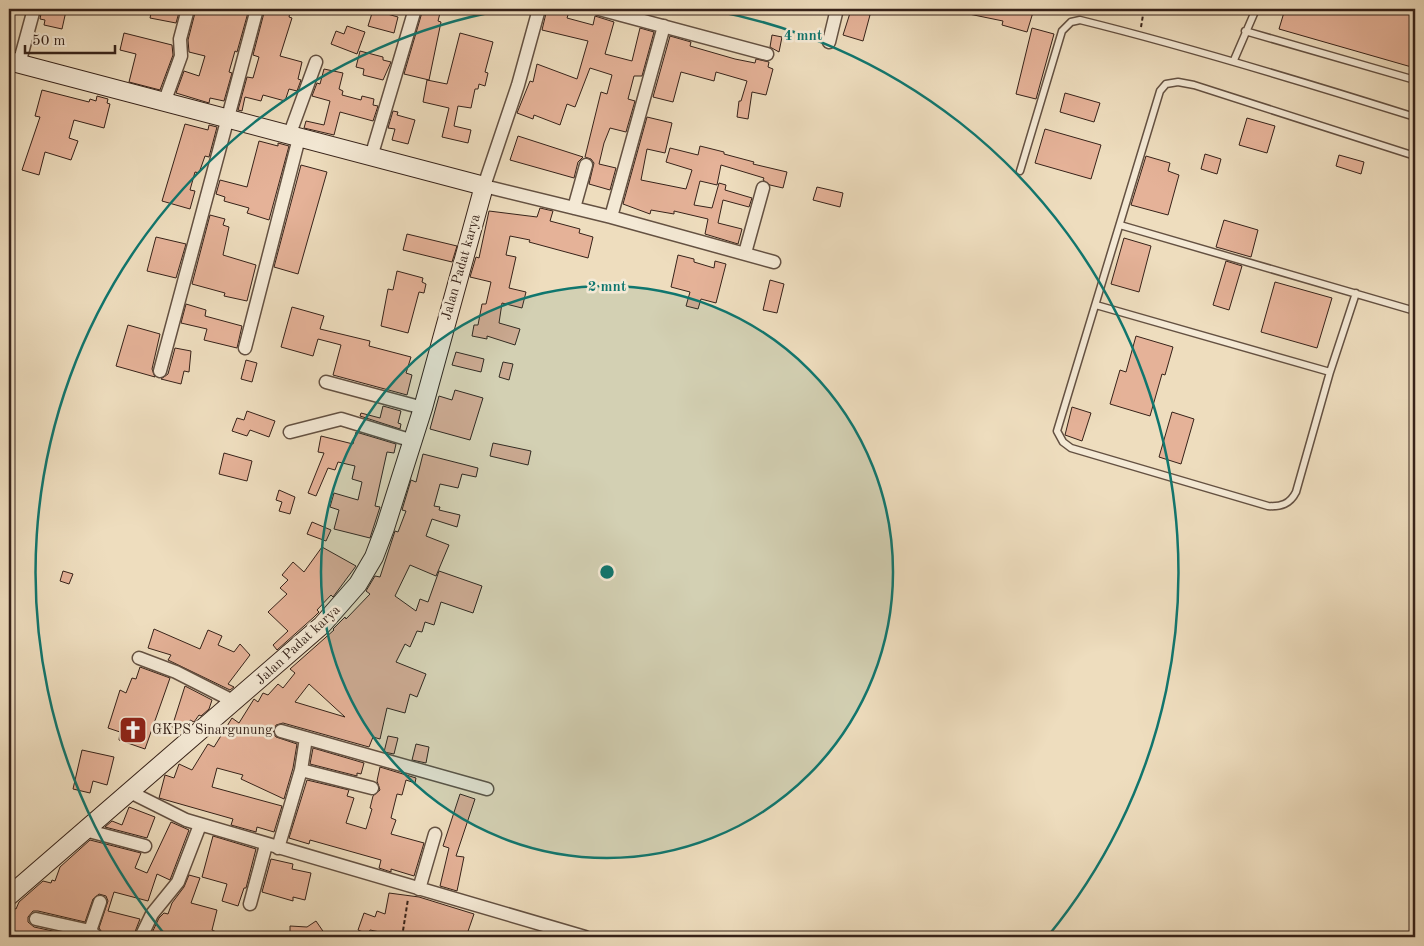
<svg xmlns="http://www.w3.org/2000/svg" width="1424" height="946" font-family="'Old Standard TT',serif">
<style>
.building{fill:#e5b298;stroke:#362219;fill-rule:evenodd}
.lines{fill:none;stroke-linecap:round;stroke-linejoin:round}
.lane-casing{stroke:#645142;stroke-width:9}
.street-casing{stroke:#645142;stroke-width:15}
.secondary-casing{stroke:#362219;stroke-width:20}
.path{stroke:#362219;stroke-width:2;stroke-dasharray:4 2.5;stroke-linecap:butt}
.lane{stroke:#f4e9d5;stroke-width:6}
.street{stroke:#f4e9d5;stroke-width:12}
.secondary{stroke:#f4e9d5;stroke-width:18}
.ring{fill:none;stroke:#0f766e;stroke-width:2.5}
.labels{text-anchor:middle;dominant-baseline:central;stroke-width:5;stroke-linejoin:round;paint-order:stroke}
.street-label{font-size:14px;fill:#362219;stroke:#f4e9d5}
.poi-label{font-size:14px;fill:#362219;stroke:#f4e9d5;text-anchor:start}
.centre{fill:#0f766e;stroke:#f4e9d5;stroke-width:2.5}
.ring-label{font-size:15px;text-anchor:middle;font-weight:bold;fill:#0f766e;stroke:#f4e9d5;stroke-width:5;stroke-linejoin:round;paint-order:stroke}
</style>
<rect width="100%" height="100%" fill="#eeddbe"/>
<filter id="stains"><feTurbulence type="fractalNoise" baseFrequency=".004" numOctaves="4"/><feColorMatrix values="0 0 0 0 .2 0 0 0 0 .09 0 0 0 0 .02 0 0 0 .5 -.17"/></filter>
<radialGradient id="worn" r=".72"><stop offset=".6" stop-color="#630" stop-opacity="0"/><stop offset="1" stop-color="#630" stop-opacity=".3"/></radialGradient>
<path class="building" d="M42,9L66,11L62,29L44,25L45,20L40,19Z
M152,9H180L176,23L150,18Z
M196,9H249L237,52L235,51L229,72L232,73L224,101L210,98L209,103L176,93L184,71L199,76L205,56L189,52L188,40Z
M265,9H291L289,17L292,18L280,56L302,62L298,79L301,80L297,91L289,89L285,101L263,95L261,101L245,97L242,111L238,110L247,77L253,78L259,57L253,55Z
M423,9H441L438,21L441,22L429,80L404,74Z
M547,9H570L567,18L593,25L595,16L614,22L605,54L632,61L640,28L654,32L642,76H634L628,99L635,101L626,132L610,128L604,143L599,164L616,168L610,190L589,184L594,163L591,159L585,157L601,92L607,94L612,75L590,68L575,107L567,104L560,125L534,115L533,119L517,113L530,81L533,82L537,64L577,79L588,41L542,30Z
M965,9H1034L1027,32L1002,25L1003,21L964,13Z
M1285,9H1415V68L1279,29Z
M373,10L398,17L394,33L368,26Z
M851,10L870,15L863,41L843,35Z
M347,26L365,32L357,54L331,44L336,31L344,34Z
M1032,28L1054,34L1036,99L1016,94Z
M124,33L172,45L173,55L160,90L129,82L136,54L120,50Z
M460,33L493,42L485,72L488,73L485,86L479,84L478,89H475L471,108L458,106L454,126L471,130L468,143L442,137L449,108L423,102L427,80L447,84Z
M772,35L782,37L779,52L770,47Z
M670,36L691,42L690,46L735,59L755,63L756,59L769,62L768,67L773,69L766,95L752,92L748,119L737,117L739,101H741L747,81L716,72L714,81L681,72L673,102L653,97Z
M360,51L383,57V60L391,62L383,80L363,75L364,69L356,67Z
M324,69L343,73L339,89L343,91L342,95L361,100L362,96L374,99L373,105L378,106L373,121L340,112L334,135L304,128L306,121L324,125L330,101L312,96L317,83L320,84Z
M42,90L89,102L90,99L96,101L97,96L108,99L107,103L110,104L104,128L74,120L69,138L78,141L71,160L45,152L39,175L22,170L40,117L35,116Z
M1065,93L1100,103L1094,122L1060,112Z
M393,111L398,112L397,115L415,120L408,144L392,140L395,129L388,128Z
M647,117L672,123L665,153L647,149L641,180L686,189L692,170L666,162L670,148L698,155L700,146L724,152V154L754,162L753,164L787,172L783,188L770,185L763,180L764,178L721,165L717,185L700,181L694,205L712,208L719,183L726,185L725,190L752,198L749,207L723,200L718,223L742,229L738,244L705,234L708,219L674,211V214L651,210L650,214L623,204Z
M1247,118L1275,126L1267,153L1239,145Z
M185,124L208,130L209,125L217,127L209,157L205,156L199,173L195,172L190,190L195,191L190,209L162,201Z
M1045,129L1101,145L1091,179L1035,163Z
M518,136L583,157L578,162L574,178L510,160Z
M259,141L278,146V143L289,146L269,220L247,213L249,208L224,201L225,197L216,194L220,180L247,187Z
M1205,154L1221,159L1217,174L1201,169Z
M1339,155L1364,162L1361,174L1336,166Z
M1146,156L1170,163L1168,171L1179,175L1168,215L1131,205Z
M301,165L327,172L298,274L274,267Z
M817,187L843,193L840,207L813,200Z
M540,208L553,211L550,221L580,229L579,233L593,237L588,258L529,242L530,240L510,236L506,255L516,257L509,288L526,292L522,308L502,303L499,323L520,329L515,345L487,336V339L472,336L474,325H478L482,304H486L491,282L470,277L476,257L479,258L489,211L537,217Z
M210,215L225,219L223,225L229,227L223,255L256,265L247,301L224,296L225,293L192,284Z
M1224,220L1258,230L1251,257L1216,247Z
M407,234L457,246L452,262L403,250Z
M156,237L186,244L176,278L147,271Z
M1124,238L1151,246L1139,292L1111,284Z
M678,255L694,259V262L714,268L715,261L726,264L716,303L701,299L698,309L686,306L690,292L671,287Z
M1226,261L1242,266L1229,310L1213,305Z
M397,271L423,278L422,282L426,284L424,293L419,292L408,333L381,326L388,289L393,290Z
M770,280L784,284L777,313L763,310Z
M1275,282L1332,298L1317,348L1261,332Z
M186,304L206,310L205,316L242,326L237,348L204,340L207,329L181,323Z
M292,307L324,316L320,329L370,341L369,346L411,357L406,373L412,375L407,395L333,375L341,345L318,339L313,356L281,347Z
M128,325L160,334L152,369L155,377L116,366Z
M1136,336L1173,347L1165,375L1162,374L1150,416L1110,404L1120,370L1126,372Z
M175,348L191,351L189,372L184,371L181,384L161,379L168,374Z
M456,352L484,359L481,372L452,365Z
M246,360L257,363L252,382L241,379Z
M503,362L513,364L509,380L499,377Z
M455,390L483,398L470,440L430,429L439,396L452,400Z
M383,406L401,411L398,423L401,424L400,429L360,416L361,413L380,418Z
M1072,407L1091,413L1082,441L1065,435Z
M247,411L275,421L269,437L250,430L247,436L232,431L237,418L244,420Z
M1172,412L1194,419L1181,464L1159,457Z
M356,432L396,444L394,453L387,452L375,506L380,507L370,538L334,529L339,510L330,507L334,493L358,500L362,482L352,479L355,466L338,462L335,470L328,468L316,496L308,493L324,453L318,452L321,436L353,444Z
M493,443L531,451L528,465L490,456Z
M224,453L252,461L247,481L219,474Z
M423,454L478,468L476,477L462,474L458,488L440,484L434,506L440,507L439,510L460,515L457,527L432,519L426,536L449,545L436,576L410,565L395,596L416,611L420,599L428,602L439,571L482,586L473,613L441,602L434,625L425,622L422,632L417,631L410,647L405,644L396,662L426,674L417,697L410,694L405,713L387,708L380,739L373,737L369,747L283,723L276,725L273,733L276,737L297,744L293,768L284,799L241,779L243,775L217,768L212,787L282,806L274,832L257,827L256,832L231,825L233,819L159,798L165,775L174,778L179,764L192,770L208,744L214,747L232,718L239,723L254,699L258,702L263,693L268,695L278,684L283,688L295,673L290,669L334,630L333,629L345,617L346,619L370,594L366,591L375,576L380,577L395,531L398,532L406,511L402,510L411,480L416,482ZM309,684L345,717L295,702Z
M279,490L295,497L290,514L279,511L282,502L276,500Z
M312,522L331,530L326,541L307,534Z
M322,547L356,566L333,597L331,595L317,610L319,612L314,617L277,650L273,645L288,631L268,612L287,594L280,588L288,580L282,575L293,562L304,572Z
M63,571L73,574L69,584L60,581Z
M154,629L200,649L208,630L222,636L218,645L234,652L240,644L250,655L228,684L234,687L230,690L168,660L171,655L148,648Z
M140,667L170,678L145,749L119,740L120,732L108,728L120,690L126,693L132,678L136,679Z
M185,686L212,700L209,709L201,716L199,715L194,722L190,720L188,727L183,731L172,727Z
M388,736L398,738L394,754L384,752Z
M416,744L429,747L426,763L412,760Z
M313,748L364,763L361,774L357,773V776L310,764Z
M82,750L114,757L107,785L93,781L90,793L73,789Z
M380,767L416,778L415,783L406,780L402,795L397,794L391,818L396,820L391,834L424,843L414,876L391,869V872L379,868L381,860L310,840L309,844L289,838L307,780L349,790L347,796L354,798L346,823L366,829L372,809L370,808L373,796L380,790L377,781Z
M460,794L475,799L456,856L464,857L457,891L440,886L449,848L443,846Z
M129,807L155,817L147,838L105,827L112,821L122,825Z
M171,822L189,830L170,880L157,874L148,901L114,892L108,911L140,919L133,937H105L99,928L108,901L106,896L99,894L93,899L85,922L38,911H33L28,917V922L34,927L81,937H9V906L16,909L19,902L43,881L51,883L52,880L55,881L60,867L90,840L141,853L135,868L147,873Z
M213,836L256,849L246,888H244L238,906L222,901L227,884L202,877Z
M271,859L293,864L292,869L311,873L305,900L293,897V901L262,892Z
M189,875L200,878L191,903L217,910L212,930L227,937H150L159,918L164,913L168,914L172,903L184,887Z
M389,893L419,897L474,914L466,937H405L370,930L368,934L358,930L364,913L375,917L377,911L385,914Z
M316,921L327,937H290V926L307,927Z"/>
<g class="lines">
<defs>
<path id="lane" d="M1245,31L1415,80
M1234,60L1256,9
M1020,171L1062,31L1071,22L1080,20C1193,48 1304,82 1415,117
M1120,225L1415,311
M1096,305L1330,372L1356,293
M1330,372L1296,492C1290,504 1281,507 1268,506L1071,448L1063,442L1057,431L1160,91L1166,84L1178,82L1194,85L1415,156"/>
<path id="street" d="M539,9L518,85L484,186L611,217L774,262
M599,9L767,54
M829,42L837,9
M19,64L34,9
M164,103L181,56L180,39L188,9
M289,136L316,62
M371,157L415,9
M574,208L586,165
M611,217L664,26
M745,253L763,188
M245,348L299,138
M160,371L257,9
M326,382L423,408
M290,432L341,419L413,441
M139,658L176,672L235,702
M281,731L487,789
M306,738L301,770L372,788
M130,792L186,820L585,937
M85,830L145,846
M278,848L301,770
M419,889L435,834
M250,904L266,845
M36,919L90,931
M97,937L90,931L100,902
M141,937L152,914L178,882L200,825"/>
<path id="secondary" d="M9,61L484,186L423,408L385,528L374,557L358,584L322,625L9,896"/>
</defs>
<use href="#lane" class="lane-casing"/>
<use href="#street" class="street-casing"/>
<use href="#secondary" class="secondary-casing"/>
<path class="path" d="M1141,27L1144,9
M402,937L408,899"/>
<use href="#lane" class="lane"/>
<use href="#street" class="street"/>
<use href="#secondary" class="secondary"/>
</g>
<circle cx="607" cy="572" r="286" fill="#0f766e" fill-opacity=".12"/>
<g class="ring">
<circle cx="607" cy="572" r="286"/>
<path d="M166 936A572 572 0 0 1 503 10M711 10A572 572 0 0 1 1048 936"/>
</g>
<defs>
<symbol id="church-square" viewBox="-11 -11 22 22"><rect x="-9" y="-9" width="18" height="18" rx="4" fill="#8f2418" stroke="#f4e9d5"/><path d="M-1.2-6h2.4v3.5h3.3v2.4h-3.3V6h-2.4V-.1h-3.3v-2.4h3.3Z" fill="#fff"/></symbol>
</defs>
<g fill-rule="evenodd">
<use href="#church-square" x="117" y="714" width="32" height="32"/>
</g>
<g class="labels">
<g class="street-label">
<text transform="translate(461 267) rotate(-74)">Jalan Padat karya</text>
<text transform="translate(298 645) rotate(-43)">Jalan Padat karya</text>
</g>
<g class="poi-label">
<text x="152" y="730">GKPS Sinargunung</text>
</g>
</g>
<circle cx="607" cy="572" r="8" class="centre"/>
<g class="ring-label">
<text x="803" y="40">4 mnt</text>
<text x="607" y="291">2 mnt</text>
</g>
<rect width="1424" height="946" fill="none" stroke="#eeddbe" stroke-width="30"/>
<rect x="10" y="10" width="1404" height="926" fill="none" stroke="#362219" stroke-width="2.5"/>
<rect x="15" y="15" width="1394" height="916" fill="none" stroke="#362219"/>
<path d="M25 45v8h90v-8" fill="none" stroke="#362219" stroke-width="2.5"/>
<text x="32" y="45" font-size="15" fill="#362219" stroke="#f4e9d5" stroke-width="4" paint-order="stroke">50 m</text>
<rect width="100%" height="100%" filter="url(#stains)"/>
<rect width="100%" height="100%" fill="url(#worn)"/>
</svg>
